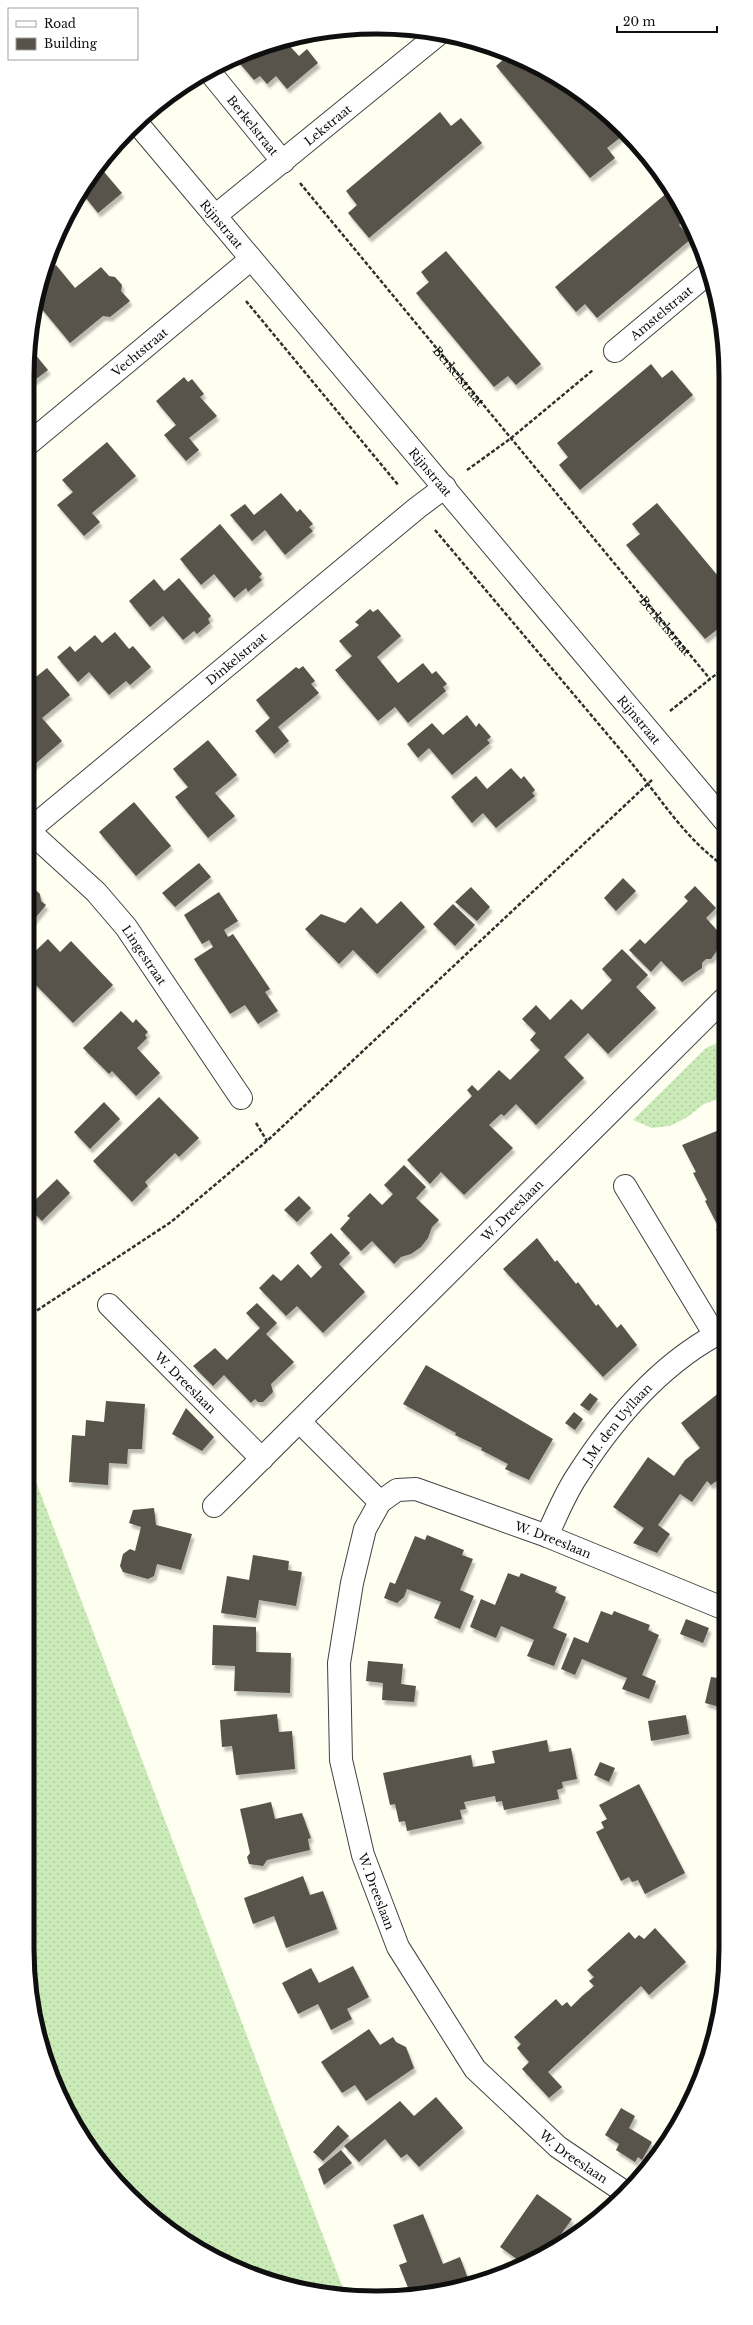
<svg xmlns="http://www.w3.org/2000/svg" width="753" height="2325" font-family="'Libre Baskerville',serif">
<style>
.grass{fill:url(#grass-dots)}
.building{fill:#58524b;filter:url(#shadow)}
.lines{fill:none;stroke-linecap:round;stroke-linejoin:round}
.street-casing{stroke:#424242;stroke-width:24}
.path{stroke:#313131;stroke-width:2.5;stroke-dasharray:4 2;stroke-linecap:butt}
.street{stroke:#fff;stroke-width:22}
.labels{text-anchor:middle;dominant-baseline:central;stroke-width:4;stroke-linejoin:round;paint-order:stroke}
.street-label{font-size:12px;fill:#0f0f0f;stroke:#fff}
.rim{fill:none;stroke:#0f0f0f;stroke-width:5}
</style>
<defs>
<pattern id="grass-dots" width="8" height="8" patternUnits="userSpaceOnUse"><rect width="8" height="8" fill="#caebb8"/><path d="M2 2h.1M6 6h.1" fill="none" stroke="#acc89d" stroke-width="1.8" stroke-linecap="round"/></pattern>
<filter id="shadow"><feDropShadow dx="2.5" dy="4.5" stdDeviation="1" flood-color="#0004"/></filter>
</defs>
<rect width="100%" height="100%" fill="#fffff1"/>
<path class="grass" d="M724,1040V1097L704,1104L686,1118L670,1126L652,1128L633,1120L706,1048Z
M27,1458L346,2296L331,2295L222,2262L164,2226L114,2179L54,2082L34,2016L27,1948Z"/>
<path class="building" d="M285,41L299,56L307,49L318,63L287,89L276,76L267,84L260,76L254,80L235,58Z
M506,57L551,74L605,118L621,137L607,148L615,158L590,178L496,66Z
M440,112L451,126L461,118L482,143L369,238L348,213L357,205L346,191Z
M99,166L122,193L98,213L81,192Z
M668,192L687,218L679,225L691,239L597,318L585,304L576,312L555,287Z
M446,251L541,364L516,385L508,376L494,387L416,293L429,282L421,272Z
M56,265L75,288L101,267L109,276L115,277L122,285L121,291L130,301L110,317L103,316L70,343L36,302L44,275Z
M30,348L48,370L27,386V377Z
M651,364L662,378L672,370L693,395L580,490L559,465L568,457L557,443Z
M184,377L188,382L192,379L204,394L200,397L217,416L189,438L199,450L186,461L164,435L176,425L156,401Z
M107,442L136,476L92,513L100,522L84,536L57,505L73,492L62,480Z
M281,493L297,512L300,509L313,524L309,527L313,531L285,555L265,530L252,541L230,515L245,504L254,515Z
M657,503L723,582L724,634L719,628L705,639L626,545L640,534L632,524Z
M220,524L262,574L259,577L262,580L248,592L246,588L234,598L214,574L201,585L180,559Z
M179,578L211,616L208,619L210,623L197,634L194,631L183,640L163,616L150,627L129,601L154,579L164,591Z
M370,609L373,612L378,609L401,636L377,657L398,683L423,663L432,674L436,671L447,684L443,687L446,691L408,723L395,707L378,721L335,670L352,656L339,641L359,625L355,622Z
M115,632L129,649L133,646L151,667L130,685L126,681L109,695L89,672L78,682L57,657L70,646L75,652L95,635L102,643Z
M303,666L315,681L311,684L319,693L278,727L289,741L274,754L255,731L270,718L256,700L296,667L299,669Z
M47,668L70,695L42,718L62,741L27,771V684Z
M467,715L476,727L479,723L486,731L491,737L487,740L490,743L452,775L429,748L418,758L407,744L432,723L443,735Z
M208,740L237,775L215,793L235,816L208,838L175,797L188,787L173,769Z
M511,768L521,779L524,776L535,790L532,793L535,796L496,828L483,813L472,823L451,797L476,776L487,789Z
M134,802L171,846L136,876L99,832Z
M199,863L211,877L175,907L162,893Z
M623,878L636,891L616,911L604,898Z
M27,882L40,894L41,901L46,905L27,928Z
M695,886L716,908L706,918L724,938V941L711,959H706L702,963V968L682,982L661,961L651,972L629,950L640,939L645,944L688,901L684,897Z
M471,887L490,907L477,921L455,902Z
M219,892L238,921L224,930L228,937L233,934L270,989L265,992L278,1011L258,1024L245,1005L230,1014L194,959L213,947L209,940L202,944L184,915Z
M401,901L425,927L377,974L353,950L339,964L305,929L321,914L345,923L361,907L377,924Z
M453,904L475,925L455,946L433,924Z
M48,939L60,952L71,941L113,985L73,1023L31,980L34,977L27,970V959Z
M622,949L648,975L636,987L656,1008L608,1054L588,1033L564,1057L584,1078L536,1125L516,1104L504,1116L501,1114L489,1125L513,1148L464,1195L441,1172L430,1184L407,1160L472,1096L467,1090L472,1085L478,1091L499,1070L510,1080L540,1050L530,1040L536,1033L522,1019L536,1005L550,1020L571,999L582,1010L612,980L602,969Z
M121,1011L133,1023L136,1019L148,1032L145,1035L147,1038L137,1048L160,1073L136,1096L112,1071L109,1074L83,1048Z
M159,1097L199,1138L179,1157L175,1153L145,1182L148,1186L132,1202L93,1161Z
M104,1102L120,1119L90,1149L74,1132Z
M724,1128L725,1200V1245L716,1229L719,1228L705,1201L707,1200L693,1173L696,1172L682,1145Z
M404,1165L426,1187L416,1198L439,1220L432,1227L428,1238L421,1247L411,1254L401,1257L394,1264L372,1241L361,1251L340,1229L350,1218L347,1216L370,1193L382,1205L393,1194L384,1185Z
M57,1179L70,1193L42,1221L28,1207Z
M299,1196L311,1208L297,1222L284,1210Z
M331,1233L350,1253L339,1264L365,1292L323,1333L297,1306L286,1316L259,1288L273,1274L281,1281L298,1264L311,1278L322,1267L310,1253Z
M537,1238L555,1262L557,1260L576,1284L578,1282L596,1306L598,1304L617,1328L621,1324L637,1345L603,1377L503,1269Z
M257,1303L277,1323L266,1334L294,1362L271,1384L273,1392L263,1402H258L255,1399L251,1403L224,1375L213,1386L193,1366L215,1348L227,1360L260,1328L246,1313Z
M426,1365L553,1439L529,1480L505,1469L508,1464L481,1450L482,1448L455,1435L456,1433L403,1404Z
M725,1388V1448L719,1453L725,1462V1475L711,1485L707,1481L692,1502L680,1494L658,1525L670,1534L657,1553L633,1543L644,1528L613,1507L648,1457L674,1476L685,1460L700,1448L681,1423Z
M590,1393L598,1399L589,1411L580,1405Z
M106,1401L145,1404L142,1449H128L127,1464L109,1463L108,1485L69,1482L72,1435L85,1436L86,1420L104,1422Z
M186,1408L214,1437L202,1451L172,1434Z
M574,1412L583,1419L575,1430L565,1423Z
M154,1508L156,1525L192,1534L181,1570L157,1564L154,1576L148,1579L123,1572L120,1566L123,1554L130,1549L135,1551L141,1527L129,1523L133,1510Z
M427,1535L464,1550L462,1555L473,1559L460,1590L474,1596L460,1629L434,1618L441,1602L407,1589L404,1597L397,1603L384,1598L390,1582L395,1584L415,1536L425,1540Z
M253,1555L289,1561L288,1570L302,1572L296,1606L259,1600L256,1618L221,1613L227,1576L249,1580Z
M508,1573L519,1577L521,1573L557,1587L555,1592L566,1597L553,1628L567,1634L554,1666L527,1656L534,1640L501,1626L496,1638L470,1627L481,1599L495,1605Z
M601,1611L612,1615L614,1611L650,1625L648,1630L659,1635L642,1675L656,1681L649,1699L622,1689L627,1678L582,1659L575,1675L561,1669L574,1637L588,1643Z
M686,1619L709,1628L703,1643L680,1634Z
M213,1625L256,1627V1652L291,1653L290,1693L234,1691L235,1666L212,1665Z
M725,1650L726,1731H725L720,1707L705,1703L711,1677L718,1678Z
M368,1661L403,1664L401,1684L416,1686L414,1702L382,1700L383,1683L366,1681Z
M277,1714L279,1732L292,1731L295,1769L236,1775L232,1746L222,1747L220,1720Z
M686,1715L689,1734L651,1741L648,1721Z
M547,1740L549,1752L571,1748L577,1779L562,1782L563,1788L557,1790L559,1799L504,1810L502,1801L496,1802L495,1796L464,1802L466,1809L460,1810L462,1819L407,1831L405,1821L399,1822L395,1804L390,1805L383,1773L471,1755L473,1767L495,1763L492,1751Z
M600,1762L615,1768L609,1782L594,1775Z
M639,1784L685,1873L645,1894L638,1880L632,1882L629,1877L621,1881L596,1832L604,1828L601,1822L607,1819L599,1805Z
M271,1802L275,1819L302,1813L311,1838L308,1839L310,1850L267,1860L263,1866L249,1864L247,1857L250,1853L240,1809Z
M303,1876L310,1895L323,1891L337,1929L286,1948L274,1916L253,1924L244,1898Z
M655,1928L686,1962L649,1995L641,1986L548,2072L562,2087L549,2098L522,2069L529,2062L517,2048L521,2044L514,2037L556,1999L562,2006L567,2002L571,2007L582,1996L594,1986L589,1981L594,1977L587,1970L629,1932L635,1939L639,1935L644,1939Z
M353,1966L369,1997L347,2009L352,2019L331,2030L318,2004L298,2014L282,1983L311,1968L319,1983Z
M369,2029L380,2045L393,2037L396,2042L406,2047L414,2068L366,2101L355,2085L342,2093L321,2062Z
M436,2097L463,2128L419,2167L407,2154L401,2158L385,2139L359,2162L344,2146L400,2101L414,2116Z
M621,2108L635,2116L629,2128L652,2142L642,2160L638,2157L635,2162L616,2150L619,2144L605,2135Z
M338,2125L349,2136L323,2161L313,2152Z
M341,2150L352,2163L324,2185L318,2169Z
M537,2194L572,2219L551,2248L521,2262L500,2247Z
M423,2214L443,2264L460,2257L470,2284L411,2295L399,2265L407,2262L393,2225Z"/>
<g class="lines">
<defs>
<g id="street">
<path id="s2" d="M209,71L283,162"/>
<path id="s3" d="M137,123L724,820"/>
<path id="s4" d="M215,216L440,33"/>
<path id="s5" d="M615,351L706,275"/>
<path id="s6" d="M27,445L251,259"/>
<path id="s7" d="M27,829L96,892L126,927L241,1098"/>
<path id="s8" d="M29,830L417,508L445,487"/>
<path d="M625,1186L715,1335"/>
<path id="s9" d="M109,1305L262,1459"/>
<path id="s10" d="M300,1422L380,1502L365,1529L352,1583L339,1663L341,1760L363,1855L398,1947L475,2069L558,2147L626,2193"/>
<path id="s11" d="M380,1502L397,1490L416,1489L547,1536L725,1609"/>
<path id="s12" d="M214,1506L724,999"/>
<path id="s13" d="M547,1536C556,1516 565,1494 577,1476C614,1418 663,1361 725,1330"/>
</g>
</defs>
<use href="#street" class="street-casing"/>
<g class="path">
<path id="s1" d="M300,183L710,679"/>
<path d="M246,301L399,486"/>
<path d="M467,470L510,439L593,370"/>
<path d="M435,530C500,607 565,684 629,760C659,796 685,839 724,866"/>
<path d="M670,711L724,668"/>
<path d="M256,1123L267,1141"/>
<path d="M27,1317L171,1222L267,1141L653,779"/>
</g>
<use href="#street" class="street"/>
</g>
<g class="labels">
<g class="street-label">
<text stroke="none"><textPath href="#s4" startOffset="145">Lekstraat</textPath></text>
<text stroke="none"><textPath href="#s2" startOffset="70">Berkelstraat</textPath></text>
<text stroke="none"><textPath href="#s3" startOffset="132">Rijnstraat</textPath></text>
<text stroke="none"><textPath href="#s5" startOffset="60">Amstelstraat</textPath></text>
<text stroke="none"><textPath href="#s6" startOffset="146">Vechtstraat</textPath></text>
<text stroke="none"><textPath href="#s1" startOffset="250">Berkelstraat</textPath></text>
<text stroke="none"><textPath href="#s3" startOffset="456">Rijnstraat</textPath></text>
<text stroke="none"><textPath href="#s1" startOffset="574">Berkelstraat</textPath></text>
<text stroke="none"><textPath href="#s8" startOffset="269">Dinkelstraat</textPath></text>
<text stroke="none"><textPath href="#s3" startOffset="780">Rijnstraat</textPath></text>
<text stroke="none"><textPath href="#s7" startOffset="173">Lingestraat</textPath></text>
<text stroke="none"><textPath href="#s12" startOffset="420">W. Dreeslaan</textPath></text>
<text stroke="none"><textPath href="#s9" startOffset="109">W. Dreeslaan</textPath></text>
<text stroke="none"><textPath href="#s13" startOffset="133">J.M. den Uyllaan</textPath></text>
<text stroke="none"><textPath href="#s11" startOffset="186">W. Dreeslaan</textPath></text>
<text stroke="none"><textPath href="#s10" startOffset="514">W. Dreeslaan</textPath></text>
<text stroke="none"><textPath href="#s10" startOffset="850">W. Dreeslaan</textPath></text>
</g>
</g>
<path d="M0 0H753V2325H0ZM376 34H377A342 342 0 0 1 719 376V1949A342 342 0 0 1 377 2291H376A342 342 0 0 1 34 1949V376A342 342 0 0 1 376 34Z" fill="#fff" fill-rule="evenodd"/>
<path class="rim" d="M376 34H377A342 342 0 0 1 719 376V1949A342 342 0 0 1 377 2291H376A342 342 0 0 1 34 1949V376A342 342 0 0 1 376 34Z"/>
<rect x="8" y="8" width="130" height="52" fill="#ffffff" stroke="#9f9f9f"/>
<rect x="16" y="21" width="20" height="6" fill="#ffffff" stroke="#9f9f9f"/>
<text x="44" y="28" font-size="12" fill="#0f0f0f">Road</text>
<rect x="16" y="38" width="20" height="12" fill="#58524b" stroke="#9f9f9f"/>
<text x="44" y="48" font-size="12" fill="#0f0f0f">Building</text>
<path d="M617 26v6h100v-6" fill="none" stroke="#0f0f0f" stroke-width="2"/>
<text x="623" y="26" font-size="12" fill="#0f0f0f" stroke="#ffffff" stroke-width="3" paint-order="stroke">20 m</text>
</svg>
